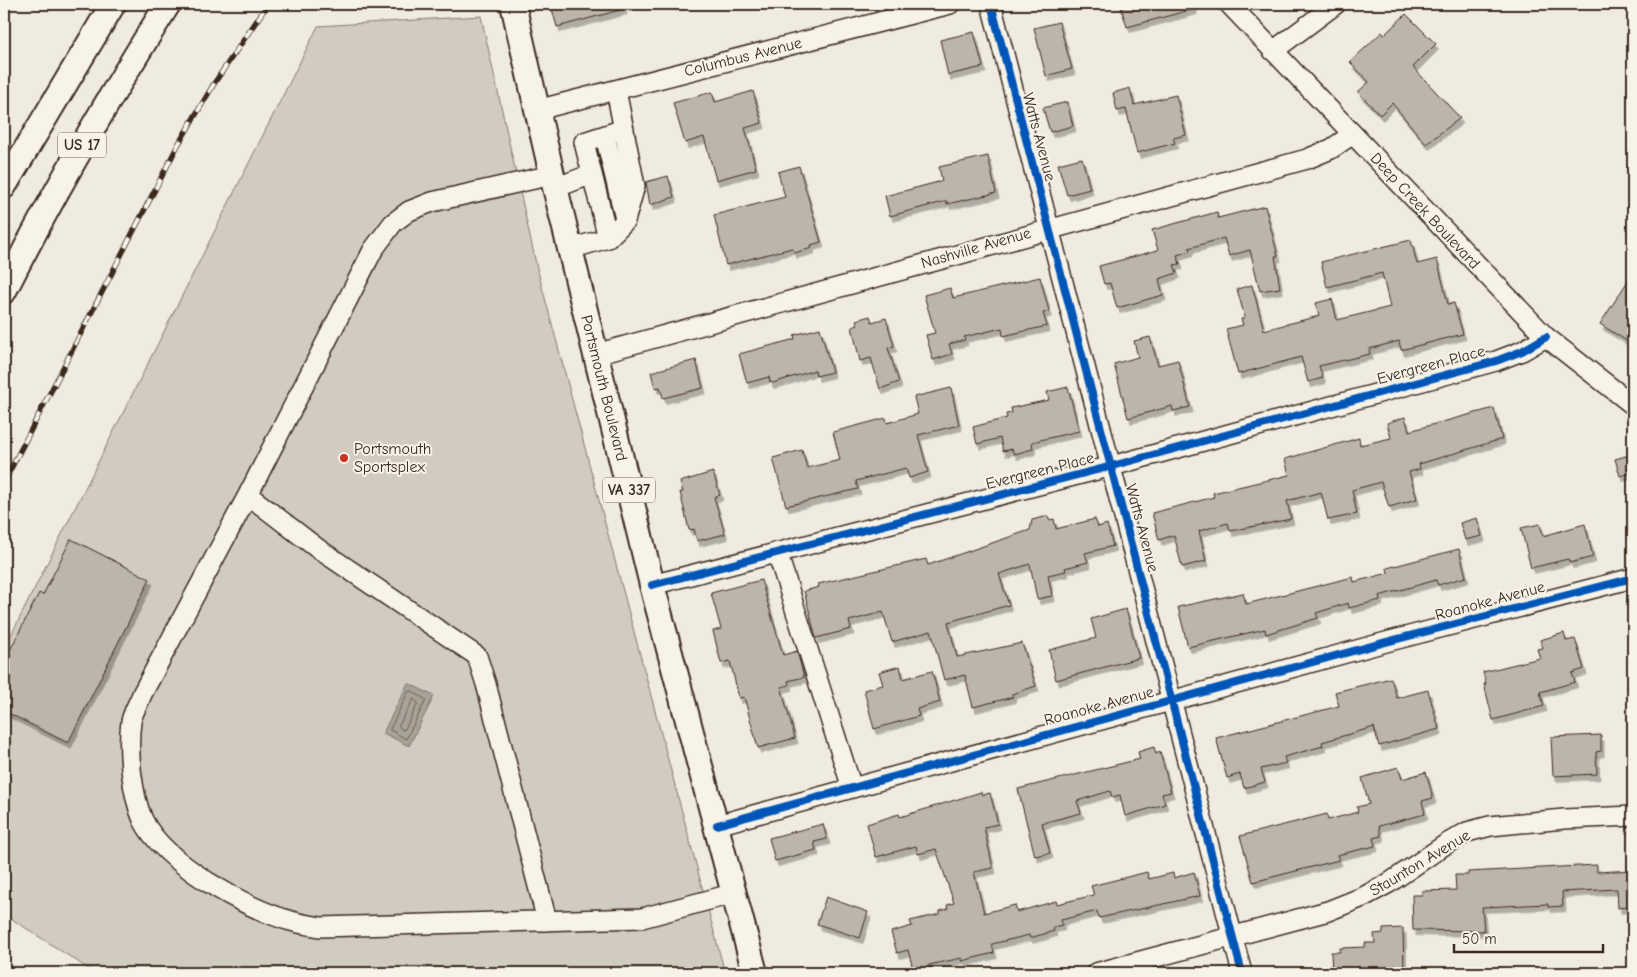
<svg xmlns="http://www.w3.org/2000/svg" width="1637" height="977" font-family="'Comic Neue',sans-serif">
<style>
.green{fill:#d1cbc0;stroke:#867a6f}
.water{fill:#aaa296;stroke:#7e7266}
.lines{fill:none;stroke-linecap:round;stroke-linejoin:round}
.shore{stroke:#675a4e;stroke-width:1}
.building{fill:#bdb5aa;stroke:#3b2a1e;filter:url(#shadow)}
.minor-casing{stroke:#3b2a1e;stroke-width:22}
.major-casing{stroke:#3b2a1e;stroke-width:28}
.minor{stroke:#f7f3e8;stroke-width:19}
.major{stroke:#f7f3e8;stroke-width:24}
.rail-casing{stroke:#3b2a1e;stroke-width:5.5}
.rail{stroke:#f7f3e8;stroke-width:4;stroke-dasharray:11;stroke-linecap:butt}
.cycleway-casing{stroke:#f7f3e8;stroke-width:11}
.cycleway{stroke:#0057b8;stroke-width:8}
.poi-dot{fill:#c8321e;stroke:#f7f3e8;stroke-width:2}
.labels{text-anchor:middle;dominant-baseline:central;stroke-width:4;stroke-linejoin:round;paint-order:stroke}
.shield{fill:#f7f3e8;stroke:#73665b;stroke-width:1}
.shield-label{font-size:15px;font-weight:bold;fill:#3b2a1e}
.street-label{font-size:16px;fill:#3b2a1e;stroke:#f7f3e8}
.poi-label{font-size:16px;fill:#3b2a1e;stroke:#f7f3e8;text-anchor:start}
</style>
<defs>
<filter id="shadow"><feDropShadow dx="3" dy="5.5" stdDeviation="0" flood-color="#0004"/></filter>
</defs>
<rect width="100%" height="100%" fill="#efebe0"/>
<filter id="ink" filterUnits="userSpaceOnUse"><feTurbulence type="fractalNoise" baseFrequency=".02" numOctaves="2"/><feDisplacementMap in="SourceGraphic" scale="10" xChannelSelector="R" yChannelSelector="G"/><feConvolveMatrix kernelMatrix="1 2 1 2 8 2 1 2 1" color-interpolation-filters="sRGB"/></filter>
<g filter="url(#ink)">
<path class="green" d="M481,16L537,268L725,973H95L4,914V649L318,26Z"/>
<path class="water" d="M408,683L434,696L409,746L383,733Z"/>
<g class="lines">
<path class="shore" d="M409,691H412L426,700L406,739L390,730Z
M414,699L418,703L405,729L402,730L399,726Z"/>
</g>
<path class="building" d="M570,4H623L624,9L557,27L552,9Z
M1120,4H1194V9L1127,27Z
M1406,14L1436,44L1413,67L1460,118L1426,144L1392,103L1380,115L1358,92L1369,82L1350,62L1382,32L1384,35Z
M1059,22L1072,69L1046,76L1034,28Z
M974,32L983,67L948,75L940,40Z
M1130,88L1134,105L1176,95L1186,135L1173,138L1175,143L1137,153L1126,109L1117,111L1113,93Z
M753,91L762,123L745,128L756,169L716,180L704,137L685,143L673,103L712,92L715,102Z
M1067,102L1073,126L1050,132L1043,108Z
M988,156L996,193L947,204V201L890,216L885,196L942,181L939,167Z
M1082,158L1090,189L1067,195L1058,164Z
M799,166L821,242L811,245L812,248L794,253L792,248L726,265L714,215L785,197L778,172Z
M668,176L674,197L650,205L646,182Z
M1265,206L1278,256H1275L1280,288L1260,291L1250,250L1229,256L1224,238L1189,248L1190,251L1177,255L1180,264L1174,265L1177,273L1159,279L1163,295L1117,308L1110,283L1104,284L1099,266L1158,250L1152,230L1217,212L1218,218Z
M1411,240L1417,264L1437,259L1448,304L1454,303L1463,334L1401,350L1399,341L1369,349L1370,354L1319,366L1323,378L1308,382L1301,357L1238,374L1226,329L1243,325L1241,319L1245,318L1237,289L1252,285L1264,330L1319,316L1316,303L1332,299L1337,320L1390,307L1382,273L1327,287L1321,262Z
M1633,273V345L1600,324Z
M1040,277L1049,311L1043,313L1047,326L1003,336L1002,328L964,337L965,340L949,344L952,354L933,360L926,335L935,333L924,295L950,288L953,298Z
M870,316L872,322L886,318L894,346L888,348L899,382L880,389L871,358L860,361L852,327L858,325L856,320Z
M820,328L832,372L816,376L815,370L773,383L770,382L769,377L747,383L739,354L795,339L794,335Z
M1150,337L1158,365L1178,360L1190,407L1173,411L1172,406L1128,418L1114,364L1138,357L1134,341Z
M696,360L703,388L663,398L660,387L655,388L651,372Z
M1068,387L1079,431L1032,442L1033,449L1014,454L1012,449L1003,451L1000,438L977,444L973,427L1007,418L1006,414L1012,413L1011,408L1049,400L1047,392Z
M951,388L959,425L918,435L928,472L909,478L906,468L856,481L858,489L786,506L773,458L802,450L807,468L840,460L833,432L886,418L887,423L918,414L914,397Z
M1494,408L1502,439L1419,464L1420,469L1409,472L1417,499L1389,507L1381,482L1352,490L1357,514L1328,520L1321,492L1287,501L1291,519L1230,531L1228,523L1199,531L1206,561L1182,567L1174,535L1159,540L1152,513L1214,497L1213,493L1289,475L1285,459L1359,438L1360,445L1391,438L1387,423L1405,417L1409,431Z
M1633,454V472L1620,476L1615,459Z
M713,472L720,495L714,497L725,534L697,541L694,529L689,530L680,492H683L680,482Z
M1048,516L1049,520L1054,519L1056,529L1095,519L1098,527L1107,524L1113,546L1085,553L1088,562L1065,568L1066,571L1048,575L1052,596L1037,599L1030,564L999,574L1009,605L948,622L957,657L1022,643L1036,686L1012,694L1013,697L973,707L965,675L944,680L931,631L892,642L883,612L849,621L851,629L816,638L804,591L819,587L818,584L926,559L928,565L1030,530L1032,520Z
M1477,518L1482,536L1465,540L1460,523Z
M1540,524L1543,536L1585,524L1593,557L1570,563L1568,559L1531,568L1521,528Z
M71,539L150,579L68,743L4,711V662L39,593L43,595Z
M1459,549L1466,577L1438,585L1436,580L1379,596L1380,600L1349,608L1348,603L1316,613L1318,618L1266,634L1265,629L1188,647L1178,607L1243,593L1246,604L1353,577L1354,582L1388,573L1387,568Z
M761,580L783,655L797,651L804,677L788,681L789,685L781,687L795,738L758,748L744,697L739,698L730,661L721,663L713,631L721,629L711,593Z
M1126,609L1139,658L1056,680L1049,650L1096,638L1091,619Z
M1564,633L1566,641L1575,639L1584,669L1572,673L1575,682L1540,692L1544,706L1493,720L1484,684H1486L1483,672L1540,658L1537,649L1543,648L1540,640Z
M900,666L903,679L932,671L940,702L917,709L919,716L874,729L864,690L883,685L879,672Z
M1391,678L1397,698L1428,690L1439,729L1379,746L1374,727L1322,742L1323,746L1284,757L1286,763L1261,769L1265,782L1244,788L1240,774L1227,778L1216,738L1339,706L1335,692Z
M1601,735V751L1596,752L1597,774L1553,776L1551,737Z
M1154,747L1156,754L1160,752L1171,792L1162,794L1165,804L1125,816L1120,795L1112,797L1110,791L1077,801L1081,813L1042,823L1050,853L1035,856L1018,789L1140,759L1138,752Z
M1398,767L1402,779L1426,772L1433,798L1422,801L1425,814L1379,826L1381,836L1373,838L1375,846L1337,855L1339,860L1253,882L1240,836L1327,814L1328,820L1358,812L1357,807L1369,804L1362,778Z
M981,792L982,795L990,793L998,824L984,827L993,868L974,872L984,913L1015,905L1017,912L1056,901L1057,904L1094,895L1091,886L1147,872L1149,879L1173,873L1174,878L1194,872L1200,896L1099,918L1097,911L1061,920L1062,925L1053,927L1054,931L1030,938L1029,935L992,944L994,953L962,961V958L929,965L931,973H914L908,950L897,953L891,932L912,926L910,921L940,914V911L948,909L947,905L954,903L936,849L918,854L916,846L876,857L867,824L899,814L900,817Z
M823,824L827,839L814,842L816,850L775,861L769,838Z
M1597,865V872L1633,870V906L1618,908L1617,889L1562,892L1563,906L1548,907V904L1482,907L1484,931L1413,930L1412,895H1422V891L1456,890L1455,875H1468V872Z
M826,897L868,912L860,938L817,924Z
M1403,928L1404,973H1332L1331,952H1340V948L1365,947V943H1375L1374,934L1383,933V929Z"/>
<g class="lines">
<defs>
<path id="minor" d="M991,4L1242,973
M1229,4L1546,337L1633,405
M1273,51L1336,4
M537,110L950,4
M605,136L625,219
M552,175L432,202L409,211L393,223L373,250L248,495L142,694C139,703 132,713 131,722C127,749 132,795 143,820C164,863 246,909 291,921C300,924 311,925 320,927L642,918L735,893
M555,188L592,174
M608,238L584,142L624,129
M570,249L608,238L625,221L635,186L616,90
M596,354L1307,159L1331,149L1353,134
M248,495L317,548L477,656L486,684L547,921
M777,552L852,788
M652,585L1112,466L1496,361L1522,351L1546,337
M717,825L1386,642L1633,578
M1096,973L1328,911L1363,897L1389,883L1446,844L1467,832L1490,826L1564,819L1633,816"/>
<path id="major" d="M513,4L552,175L652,585L755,973
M4,186L113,4
M4,291C54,192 109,97 168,4"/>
</defs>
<use href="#minor" class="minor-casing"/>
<use href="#major" class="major-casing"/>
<use href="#minor" class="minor"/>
<use href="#major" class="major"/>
<defs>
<path id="rail" d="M4,482L178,145L215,82L268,4"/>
</defs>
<use href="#rail" class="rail-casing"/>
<use href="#rail" class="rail"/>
<defs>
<path id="cycleway" d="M991,4L1242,973
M652,585L1112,466L1496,361L1522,351L1546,337
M717,825L1386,642L1633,578"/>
</defs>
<use href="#cycleway" class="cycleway-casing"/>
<use href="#cycleway" class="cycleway"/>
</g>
</g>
<circle class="poi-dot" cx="344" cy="458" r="5"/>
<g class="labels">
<g class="shield">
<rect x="58" y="132.5" width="48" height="25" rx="4"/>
<rect x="603" y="477.5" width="52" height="25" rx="4"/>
</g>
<g class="shield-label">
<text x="82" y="145">US 17</text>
<text x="629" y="490">VA 337</text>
</g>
<g class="street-label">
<text transform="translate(743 57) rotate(-14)">Columbus Avenue</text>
<text transform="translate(1039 137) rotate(75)">Watts Avenue</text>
<text transform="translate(1425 211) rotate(47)">Deep Creek Boulevard</text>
<text transform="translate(976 248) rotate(-16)">Nashville Avenue</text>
<text transform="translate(1431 365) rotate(-15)">Evergreen Place</text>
<text transform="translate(604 388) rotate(76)">Portsmouth Boulevard</text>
<text transform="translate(1040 471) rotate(-14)">Evergreen Place</text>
<text transform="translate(1142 528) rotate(75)">Watts Avenue</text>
<text transform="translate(1490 601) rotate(-15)">Roanoke Avenue</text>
<text transform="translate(1099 706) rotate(-15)">Roanoke Avenue</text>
<text transform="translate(1420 863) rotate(-31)">Staunton Avenue</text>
</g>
<g class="poi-label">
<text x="354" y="449">Portsmouth<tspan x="354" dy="18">Sportsplex</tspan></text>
</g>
</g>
<rect width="1637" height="977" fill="none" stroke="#f7f3e8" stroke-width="20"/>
<rect x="10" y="10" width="1617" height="957" fill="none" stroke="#3b2a1e" stroke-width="2" filter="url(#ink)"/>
<path d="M1454 944v8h149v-8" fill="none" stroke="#3b2a1e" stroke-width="2.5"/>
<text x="1462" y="944" font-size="15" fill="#3b2a1e" stroke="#f7f3e8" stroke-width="4" paint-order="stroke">50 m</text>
</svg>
